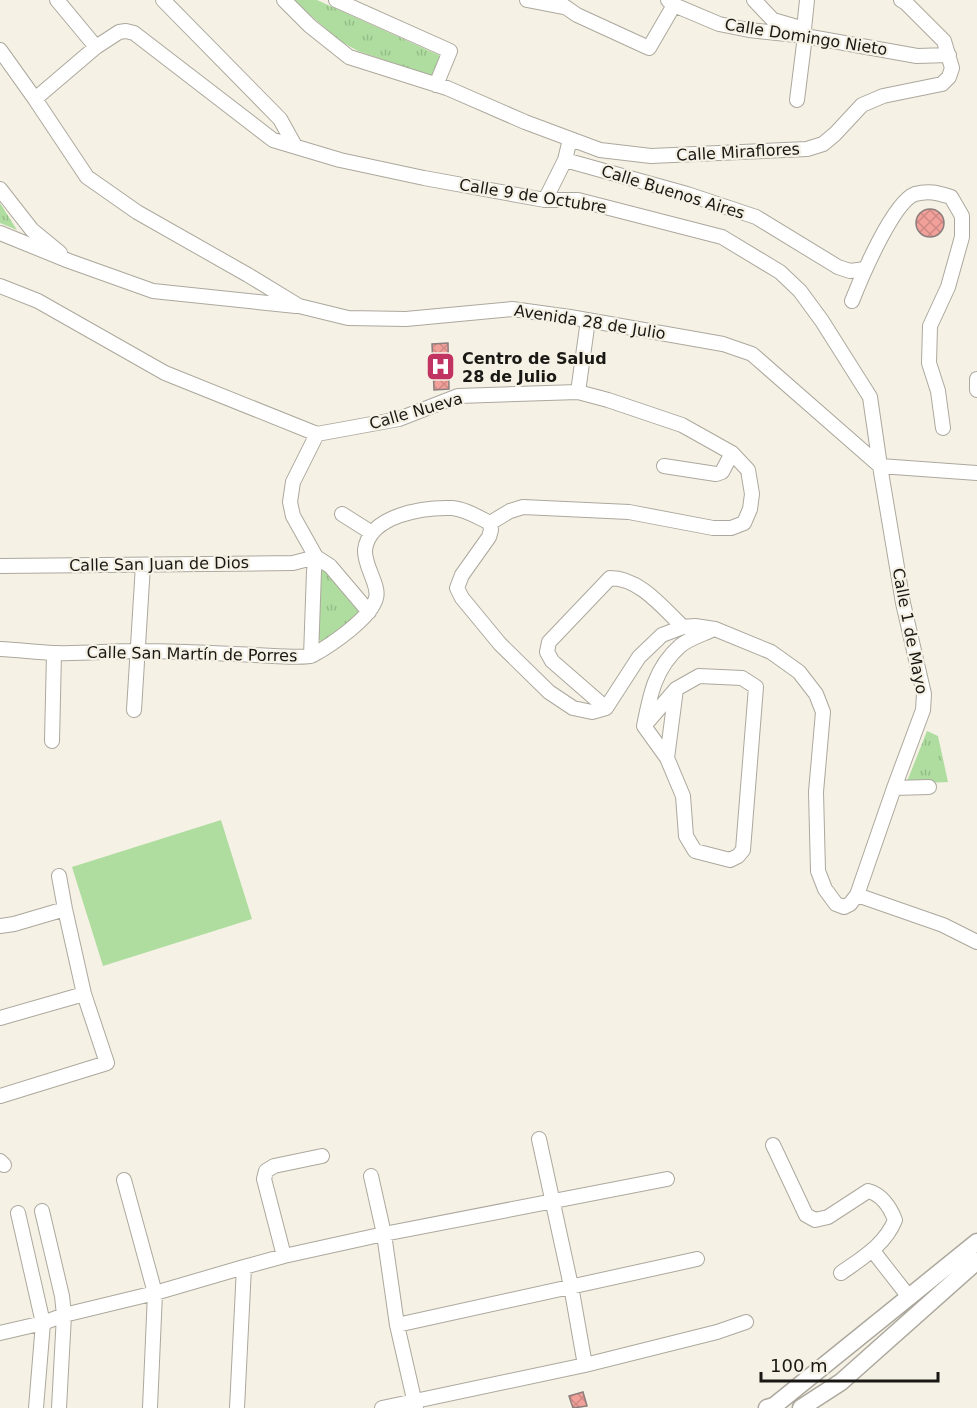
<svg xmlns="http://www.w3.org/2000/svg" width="977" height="1408" font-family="'DejaVu Sans',sans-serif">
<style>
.grass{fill:url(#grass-tufts)}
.garden{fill:#aedd9f}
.building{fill:url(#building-cross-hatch);stroke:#8b7e7d;stroke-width:1.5}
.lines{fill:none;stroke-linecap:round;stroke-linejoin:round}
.minor-casing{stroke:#aca89d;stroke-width:16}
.major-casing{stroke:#aca89d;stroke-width:19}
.minor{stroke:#fff;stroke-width:14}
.major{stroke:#fff;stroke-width:16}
.labels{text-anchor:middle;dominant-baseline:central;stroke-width:4.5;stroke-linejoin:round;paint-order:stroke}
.street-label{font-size:16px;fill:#1a1814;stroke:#f6f1e5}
.poi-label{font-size:16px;font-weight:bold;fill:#1a1814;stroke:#f6f1e5;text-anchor:start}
</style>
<defs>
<pattern id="grass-tufts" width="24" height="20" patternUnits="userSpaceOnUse" patternTransform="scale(1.5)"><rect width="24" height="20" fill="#aedd9f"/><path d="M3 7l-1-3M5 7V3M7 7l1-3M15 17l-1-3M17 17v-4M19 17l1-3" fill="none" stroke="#95bd88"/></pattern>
<pattern id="building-cross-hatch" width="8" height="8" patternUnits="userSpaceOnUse" patternTransform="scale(1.5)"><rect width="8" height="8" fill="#f2a09a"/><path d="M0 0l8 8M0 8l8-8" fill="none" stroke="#cf8984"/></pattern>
</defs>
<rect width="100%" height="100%" fill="#f6f1e5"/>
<path class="grass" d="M293,0H317L443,57L434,77L358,51L340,41Z
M0,203L17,230L0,223Z
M324,570L359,612L358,618L322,642L318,639L320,572Z
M927,731L938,736L948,782L906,784Z"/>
<path class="garden" d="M221,820L252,919L103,966L72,867Z"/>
<path class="building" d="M916 223a14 14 0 1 1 28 0a14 14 0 1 1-28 0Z
M448,343L449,389L434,390L432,344Z
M583,1392L587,1406L573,1408L569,1396Z"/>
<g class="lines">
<defs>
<path id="minor" d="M57,0L96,47
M163,0L280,119L295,146
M284,0L310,26L349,57L447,88L525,122L600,150L651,156L807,149L823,144L835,134L862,105L883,96L942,84L949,77L952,68L944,41L906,3L901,0
M336,0L450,51L436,85
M527,0L563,7
M555,0L577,15L649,48L674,5
M668,0L674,5L719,24L749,30L805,36L917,56L949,55
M754,0L773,20L804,29V31
M804,29L807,0
M0,50L35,99L87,177L137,212L248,275L299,306L348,318L406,319L512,309L570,317L723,344L752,354L880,466
M797,100L805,36
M565,160L687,194L756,217L838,267L850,271L865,269
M0,189L32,230L60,253
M545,200L565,160L570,139
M0,233L69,261L153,291L296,306
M0,286L38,301L165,373L317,434L399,419L458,396L578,392L608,400L682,425L732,453L748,470L752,494L750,509L744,523L731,528H713L629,512L523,507L510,511L490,523
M852,301C861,278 893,202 915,194C929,190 938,193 951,197L962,216V237L948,287L930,326L929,363L938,391L943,428
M977,379V390
M578,392L588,320
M317,434L293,482L290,502L293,516L316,557L330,566L369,612
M664,466L716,474L722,472L732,453
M880,466L977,473
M342,514L372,533
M0,566L293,563L316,557L314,571L311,656
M0,649C18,650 36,652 54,653C82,654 109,651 136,651C176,651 215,653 255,655C266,655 305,659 313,655C331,645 371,618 376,598C380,586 364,566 365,550C369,515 424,507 452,508C465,509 478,517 490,523L491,530L489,537L462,575L457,588L462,598L500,644L549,692L573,708L592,712L606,708L639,657L662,635L683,627L695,626L715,629L771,652L799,672L816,694L823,712L816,792L818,871L825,889L836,904L844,907L850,904L857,895L894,788L923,710L924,694L903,603L880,466L870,397L822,321L800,291L780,272L722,237L578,200H545L424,178L340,160L273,140L134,33L126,31L119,32L96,47L35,99
M606,708L552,661L547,652L549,642L610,578C640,578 663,608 683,627
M134,710L143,565
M644,726L676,689L699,676L742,678L756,687L743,850L738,856L730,860L695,851L686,836L683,796L667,758L644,726C650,695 655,668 680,646C689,638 704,634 714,629
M52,741L54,653
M667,758L676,689
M894,788L929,787
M857,895L943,925L977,942
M0,926L14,924L65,909
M0,1018L84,994
M0,1096L107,1063L84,994L65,909L59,876
M539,1139L571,1286L585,1365
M773,1145L806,1215L815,1220L828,1217L868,1191C881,1194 890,1207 895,1220C885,1245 862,1258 841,1273
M0,1161L4,1165
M371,1176L384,1234L397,1325L416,1408
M124,1180L155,1293L150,1408
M42,1211L62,1296L64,1315L59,1408
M18,1213L43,1323L36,1408
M873,1251L909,1297
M284,1256L264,1179L266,1171L274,1166L322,1156
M397,1325L697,1259
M0,1333L43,1323L64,1315L155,1293L244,1267L284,1256L384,1234L667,1179
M237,1408L244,1267
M382,1408L585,1365L717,1332L746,1322"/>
<path id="major" d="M767,1408L774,1406L977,1242
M801,1408L841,1382L977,1261"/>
</defs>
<use href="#minor" class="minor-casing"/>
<use href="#major" class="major-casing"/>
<use href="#minor" class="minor"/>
<use href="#major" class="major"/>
</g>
<defs>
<symbol id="hospital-square" viewBox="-11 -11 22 22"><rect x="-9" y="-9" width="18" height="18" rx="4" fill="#c13360" stroke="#f6f1e5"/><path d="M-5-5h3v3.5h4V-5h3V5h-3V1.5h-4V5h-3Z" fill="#fff"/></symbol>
</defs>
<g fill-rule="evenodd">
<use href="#hospital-square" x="424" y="350" width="33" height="33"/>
</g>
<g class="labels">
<g class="street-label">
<text transform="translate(806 37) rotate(9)">Calle Domingo Nieto</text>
<text transform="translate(738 152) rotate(-3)">Calle Miraflores</text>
<text transform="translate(673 192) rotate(17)">Calle Buenos Aires</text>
<text transform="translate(533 196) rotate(9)">Calle 9 de Octubre</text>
<text transform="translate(590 322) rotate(9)">Avenida 28 de Julio</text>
<text transform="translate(416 411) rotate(-16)">Calle Nueva</text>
<text transform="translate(159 564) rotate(-1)">Calle San Juan de Dios</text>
<text transform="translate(910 631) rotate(79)">Calle 1 de Mayo</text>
<text transform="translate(192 654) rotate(1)">Calle San Martín de Porres</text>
</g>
<g class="poi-label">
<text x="462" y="358">Centro de Salud<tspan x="462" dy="18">28 de Julio</tspan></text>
</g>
</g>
<path d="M761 1372v9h177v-9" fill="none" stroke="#1a1814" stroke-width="3"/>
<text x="770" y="1372" font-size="18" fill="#1a1814" stroke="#f6f1e5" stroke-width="4.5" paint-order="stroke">100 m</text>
</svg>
